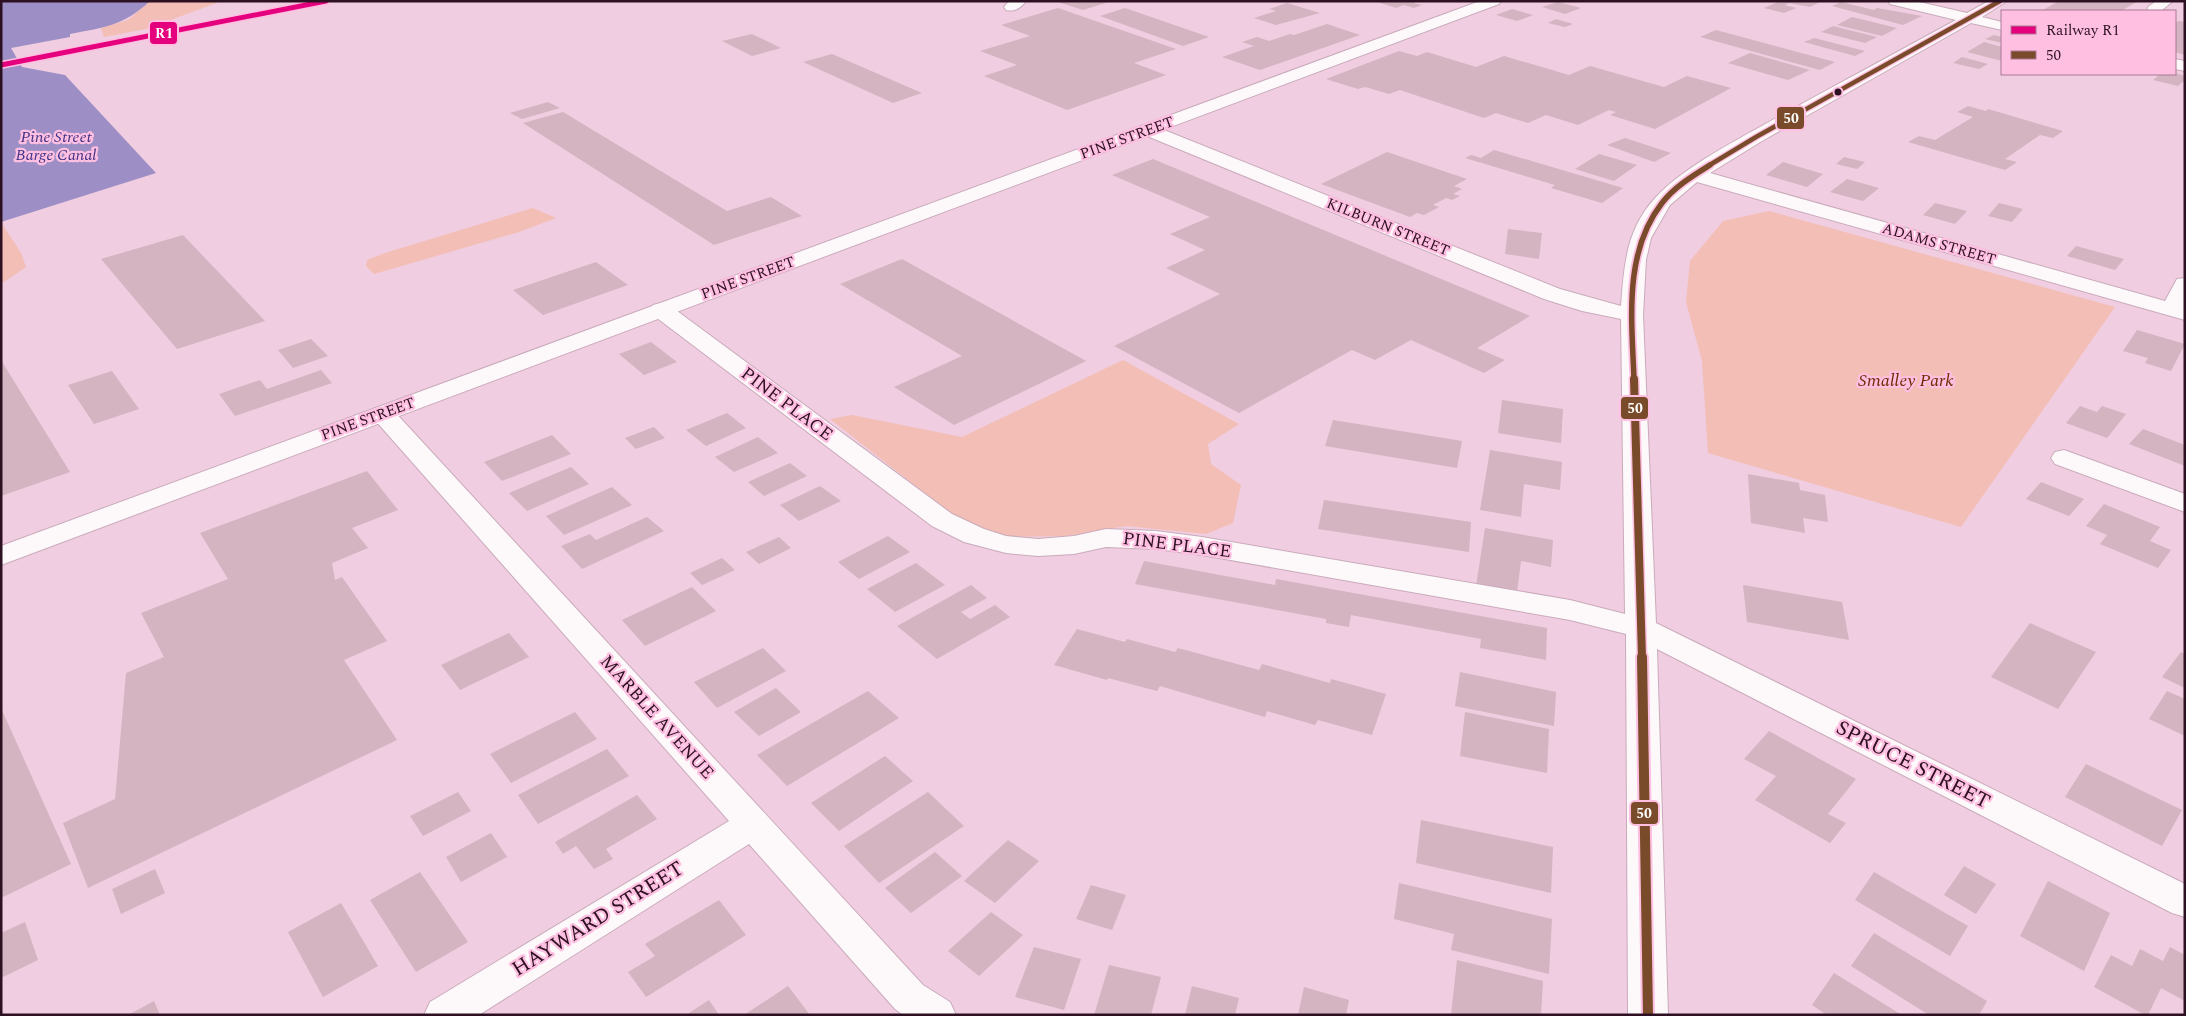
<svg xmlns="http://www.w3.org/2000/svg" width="2186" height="1016" font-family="Spectral,serif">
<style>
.green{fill:#f3beb5}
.water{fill:#9d8fc6}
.building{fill:#d3b4c0}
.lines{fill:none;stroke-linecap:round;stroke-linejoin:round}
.minor-casing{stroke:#c9abbb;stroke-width:2}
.major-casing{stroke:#c9abbb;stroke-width:2}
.minor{fill:#fdf8fa;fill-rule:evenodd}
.major{fill:#fdf8fa;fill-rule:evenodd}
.bus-1-far3-casing{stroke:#febfe1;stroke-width:7}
.bus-1-far2-casing{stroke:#febfe1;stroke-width:9}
.bus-1-far1-casing{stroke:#febfe1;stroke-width:11}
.bus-1-casing{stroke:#febfe1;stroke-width:14}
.bus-1-far3{stroke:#7a4b2a;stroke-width:4.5}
.bus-1-far2{stroke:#7a4b2a;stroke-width:5.5}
.bus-1-far1{stroke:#7a4b2a;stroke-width:8}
.bus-1{stroke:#7a4b2a;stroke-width:10}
.rail-1-casing{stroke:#febfe1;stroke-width:8}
.rail-1{stroke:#e5007d;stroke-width:5}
.bus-dot{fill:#2d1122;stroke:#febfe1;stroke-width:2}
.labels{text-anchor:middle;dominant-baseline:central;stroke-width:4.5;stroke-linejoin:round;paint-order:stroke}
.far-street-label{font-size:15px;fill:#2d1122;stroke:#febfe1}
.far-water-label{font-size:16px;font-style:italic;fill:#403287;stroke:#febfe1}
.park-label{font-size:18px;font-style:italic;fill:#702c00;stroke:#febfe1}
.street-label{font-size:18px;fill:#2d1122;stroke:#febfe1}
.near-street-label{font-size:21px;fill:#2d1122;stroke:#febfe1}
.line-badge{stroke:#febfe1;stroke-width:2}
.badge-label{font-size:14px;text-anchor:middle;font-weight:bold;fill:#fff}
</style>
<rect width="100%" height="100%" fill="#f0cde0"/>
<path class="green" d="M150,1H222L146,29L104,37L101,28L128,20Z
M533,208L556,218L519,232L374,274L366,266L367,260L385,253Z
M1769,211L2115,307L1961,527L1708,453L1702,361L1686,302L1690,261L1723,221Z
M1,222L21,253L26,267L1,284Z
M1123,360L1239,424L1208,444L1211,464L1241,485L1233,523L1206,534L1126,526L1066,536L1000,537L954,516L830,419L852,415L962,437Z"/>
<path class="water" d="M1,1H150C123,26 106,27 70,34V37L11,48L22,67L65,75L156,173L1,222Z"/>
<path class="building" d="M1112,1L1083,10L1058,2V1Z
M1374,1H1417L1413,3L1422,5L1414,8L1404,5L1396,8Z
M1780,1H1815L1820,2L1810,7L1789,3L1785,5L1796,8L1784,13L1764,8Z
M2059,1H2138L2121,11H2041Z
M1558,2L1581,8L1565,14L1542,7Z
M1841,2L1874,10L1877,8L1922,16L1903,25L1832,6Z
M1287,3L1320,13L1276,25L1254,18L1276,11L1269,9Z
M1058,8L1176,49L1134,63L1166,75L1067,110L984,76L1017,65L980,51L1030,36L1001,25Z
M1125,8L1209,37L1183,46L1100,16Z
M1512,9L1533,15L1517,21L1496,15Z
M1852,17L1897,28L1882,36L1837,25Z
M1556,19L1573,24L1565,27L1548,23Z
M2179,21L2185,22V55L2175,52V22Z
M1327,24L1360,35L1260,70L1222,57L1254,46L1242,42L1257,37L1269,41L1290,34L1294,35Z
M1833,26L1877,37L1865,43L1821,32Z
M1716,30L1835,62L1820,70L1700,37Z
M752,34L781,48L752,56L722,41Z
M1994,35L2002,37V43L1985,39Z
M1814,38L1865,51L1855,56L1804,42Z
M1984,42L2002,47V61L1967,52Z
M1399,51L1417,56L1427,52L1476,67L1504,56L1569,75L1590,66L1664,87L1687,76L1731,88L1655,129L1610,115L1616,112L1609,110L1578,125L1546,115L1528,123L1496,113L1484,118L1400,90L1389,94L1365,87L1358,89L1326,79Z
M1750,53L1810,70L1788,80L1728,63Z
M832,54L922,93L893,103L803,62Z
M1962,57L1988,64L1979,69L1953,63Z
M2175,73L2185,76V80L2178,86L2153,80L2160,74Z
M548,102L560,108L522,119L510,113Z
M1968,106L1986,111L1988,109L2063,131L2053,138L2040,135L2005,159L2017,162L2005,170L1908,142L1919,136L1935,140L1973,117L1957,112Z
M563,112L727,211L771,197L802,216L714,245L523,123Z
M1625,138L1671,153L1654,162L1607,145Z
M1494,150L1623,188L1602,203L1551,188L1555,185L1465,158L1471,155L1481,158Z
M1387,152L1467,179L1454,186L1462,189L1453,194L1460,196L1452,200L1446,198L1433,205L1439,207L1424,215L1417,213L1410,217L1321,184Z
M1599,154L1637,165L1614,181L1575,169Z
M1844,157L1865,162L1857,169L1836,164Z
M1153,159L1530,316L1477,348L1505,360L1484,373L1411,340L1375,360L1352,350L1239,413L1114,346L1220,294L1166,268L1205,250L1170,234L1210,217L1112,175Z
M1783,162L1823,174L1807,187L1766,175Z
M1847,179L1879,188L1863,201L1830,192Z
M1935,203L1967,211L1955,224L1923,215Z
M1999,203L2023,209L2012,222L1988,216Z
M1508,229L1542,233L1539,259L1505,254Z
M183,235L265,321L177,349L101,259Z
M2076,246L2124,259L2115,270L2067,256Z
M902,259L1086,361L954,425L894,387L962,356L840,284Z
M596,262L628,285L543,315L513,290Z
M2137,330L2185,344L2171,371L2145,363L2148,358L2123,351Z
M311,339L328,356L293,368L278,350Z
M651,342L677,362L644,375L619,354Z
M1,360L70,472L1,496Z
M321,370L332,383L235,416L219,394L260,380L267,389Z
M112,371L139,409L94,424L68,385Z
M1502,400L1563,409L1561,443L1498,433Z
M2080,406L2097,412L2102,406L2126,414L2107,438L2066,423Z
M727,413L746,428L706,446L686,430Z
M1333,420L1462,441L1457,468L1325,446Z
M654,427L665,438L636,449L625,438Z
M2143,429L2185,445V466L2129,444Z
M552,435L571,454L502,481L484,462Z
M758,437L778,453L734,472L715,457Z
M1490,450L1562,462L1560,490L1524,484L1521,517L1480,510Z
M790,463L807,476L764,496L748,482Z
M571,467L589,484L527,511L509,493Z
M367,471L398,510L352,528L368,548L332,563L335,580L342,577L387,641L344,660L397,740L88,888L63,823L115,799L126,673L164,657L141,613L228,579L200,533Z
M1748,474L1799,483L1800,490L1825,495L1828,522L1803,518L1805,533L1751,523Z
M2041,482L2084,499L2069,516L2026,499Z
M820,486L841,501L799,521L780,505Z
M612,487L632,505L564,535L546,516Z
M1324,500L1471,522L1469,552L1318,529Z
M2104,504L2160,527L2150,541L2171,550L2158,568L2100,544L2107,535L2086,526Z
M647,517L664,531L582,569L561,546L590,534L596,540Z
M1485,528L1553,540L1551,567L1521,561L1517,593L1476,586Z
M888,536L910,552L859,579L838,562Z
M779,537L791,548L759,564L746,552Z
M722,558L735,570L702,585L690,573Z
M1144,561L1275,585L1276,579L1547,628L1546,660L1480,648L1481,639L1351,615L1349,627L1326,623V619L1135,584Z
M916,563L945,585L895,612L867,589Z
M971,585L987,598L961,612L970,619L995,605L1010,617L937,659L897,626Z
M1743,585L1842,602L1849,640L1747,622Z
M692,587L716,611L645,646L622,620Z
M2030,623L2096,652L2058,709L1991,677Z
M1077,629L1125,642L1127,639L1175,652L1178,648L1259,670L1262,664L1330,683L1331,679L1386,694L1372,735L1318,720L1315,725L1267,711L1265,717L1160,686L1157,691L1108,678L1107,680L1054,665Z
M509,633L529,657L460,690L441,665Z
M763,648L786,671L717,708L694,682Z
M2181,652L2185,654V688L2162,677Z
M1460,672L1556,692L1554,726L1455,706Z
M776,688L801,712L759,736L734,712Z
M868,691L899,718L787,786L757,755Z
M2167,691L2185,699V736L2149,719Z
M1,708L71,864L1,898Z
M575,712L597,739L511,783L490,754Z
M1465,712L1549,729L1547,773L1460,756Z
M1769,731L1856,779L1828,814L1846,823L1830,843L1755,800L1776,776L1744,759Z
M607,749L629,776L538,824L518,795Z
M885,756L913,781L839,831L811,803Z
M2086,764L2182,810L2162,846L2065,797Z
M458,792L471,811L423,836L410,816Z
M928,792L964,826L879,883L844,846Z
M637,795L657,819L606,849L613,859L594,869L576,846L563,854L555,842Z
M1421,820L1553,847L1551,893L1416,863Z
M491,833L507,857L461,882L446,857Z
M1008,840L1039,861L995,903L964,881Z
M935,852L962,876L911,913L885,888Z
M1964,866L1996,884L1976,914L1944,895Z
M155,869L165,893L121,914L112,889Z
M420,872L468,942L416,972L370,900Z
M1874,872L1968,926L1950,956L1855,900Z
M2048,881L2110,913L2084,971L2020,936Z
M1399,883L1552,919L1549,974L1451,950L1454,934L1394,919Z
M1091,885L1126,895L1112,930L1076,919Z
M719,900L746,935L646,997L628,972L655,956L645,944Z
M341,903L378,966L323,997L288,932Z
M991,912L1023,935L979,976L948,951Z
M25,922L38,960L1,978V933Z
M1874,933L1987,1001L1979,1015H1929L1851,966Z
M1034,947L1081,959L1064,1010L1015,997Z
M2170,947L2185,955V1001L2161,988L2148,1015H2145L2094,987L2111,955L2132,966L2140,949L2163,961Z
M1457,960L1543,981L1541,1015H1451Z
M1109,965L1161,977L1151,1015H1094Z
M1834,973L1902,1015H1827L1812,1005Z
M788,986L810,1015H744Z
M1192,986L1239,998L1235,1015H1185Z
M1304,987L1349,1000L1346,1015H1298Z
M709,1000L719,1015H686Z
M154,1001L160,1015H128Z"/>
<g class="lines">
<defs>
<path id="minor" d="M1009,1H1026C1021,8 1014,12 1006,10L1004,7Z
M1888,1H1915L1967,13L1989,1H2007L1982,17L2002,22V30L1971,23L1762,141L1710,173L2165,301L2177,279L2185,278V320L1697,182L1670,205L1651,238L1646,260L1643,315L1656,623L2185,884V917L2172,913L1657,649L1668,1015H1628L1626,634L1570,620L1202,555L1156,549L1106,547L1074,554L1038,556L1006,553L964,542L932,526L653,315L650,310L653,305L661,303L669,305L952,514L984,529L1006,536L1038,539L1074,536L1106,529L1156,531L1202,537L1570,600L1625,614L1621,319L1582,311L1544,299L1142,134L1139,130L1142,126L1148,125L1154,126L1560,289L1621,306C1624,265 1626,229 1656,197C1685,166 1739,139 1776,118C1836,85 1896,53 1956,20L1890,4Z
M2156,1H2173L2161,11H2147L2148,7Z
M2175,59L2185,61V71L2175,69Z
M383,406L392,409L923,985L950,1002L956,1015H903L895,1009L749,844L479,1015H424L430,1002L729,821L374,419L370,414L374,409Z
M2064,450L2185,494V512L2055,464L2051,458L2055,452Z"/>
<path id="major" d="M1480,1H1501L1499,4L1,565V546Z"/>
</defs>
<use href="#minor" class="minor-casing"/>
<use href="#major" class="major-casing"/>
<use href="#minor" class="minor"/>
<use href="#major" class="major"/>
<defs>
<path id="bus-1-far3" d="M1708,166L1756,137L2000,1"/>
<path id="bus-1-far2" d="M1634,380C1632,321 1623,253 1662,203C1674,187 1694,175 1710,165"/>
<path id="bus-1-far1" d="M1634,379L1642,658"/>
<path id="bus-1" d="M1642,657L1648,1015"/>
</defs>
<use href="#bus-1-far3" class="bus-1-far3-casing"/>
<use href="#bus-1-far2" class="bus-1-far2-casing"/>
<use href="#bus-1-far1" class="bus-1-far1-casing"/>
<use href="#bus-1" class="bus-1-casing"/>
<use href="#bus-1-far3" class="bus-1-far3"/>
<use href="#bus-1-far2" class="bus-1-far2"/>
<use href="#bus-1-far1" class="bus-1-far1"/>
<use href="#bus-1" class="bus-1"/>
<defs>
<path id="rail-1" d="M1,65L326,1"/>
</defs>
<use href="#rail-1" class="rail-1-casing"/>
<use href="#rail-1" class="rail-1"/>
</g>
<circle class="bus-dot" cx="1838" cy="92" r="4.5"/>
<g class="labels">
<g class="far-street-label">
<text transform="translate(1127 138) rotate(-20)">PINE STREET</text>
<text transform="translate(1388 227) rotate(22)">KILBURN STREET</text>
<text transform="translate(1939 244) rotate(16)">ADAMS STREET</text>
<text transform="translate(748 278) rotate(-20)">PINE STREET</text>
<text transform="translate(368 419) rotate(-20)">PINE STREET</text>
</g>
<g class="far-water-label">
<text x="56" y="137">Pine Street<tspan x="56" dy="18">Barge Canal</tspan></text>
</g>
<g class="park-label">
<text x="1906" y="380">Smalley Park</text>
</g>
<g class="street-label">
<text transform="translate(787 404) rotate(37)">PINE PLACE</text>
<text transform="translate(1177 545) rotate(7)">PINE PLACE</text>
<text transform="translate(657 717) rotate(48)">MARBLE AVENUE</text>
</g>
<g class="near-street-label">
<text transform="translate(1913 765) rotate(27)">SPRUCE STREET</text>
<text transform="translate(598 919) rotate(-32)">HAYWARD STREET</text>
</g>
</g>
<g class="line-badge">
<rect x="149" y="21" width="29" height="24" rx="5" fill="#e5007d"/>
<rect x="1776" y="106" width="29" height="24" rx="5" fill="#7a4b2a"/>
<rect x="1620" y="396" width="29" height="24" rx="5" fill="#7a4b2a"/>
<rect x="1630" y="801" width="29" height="24" rx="5" fill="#7a4b2a"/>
</g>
<g class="badge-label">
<text x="164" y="38">R1</text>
<text x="1791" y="123">50</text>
<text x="1635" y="413">50</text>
<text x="1644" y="818">50</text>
</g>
<rect width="2186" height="1016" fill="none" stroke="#2d1122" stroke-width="5"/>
<rect x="2001" y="10" width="175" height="65" fill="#febfe1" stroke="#aa7995"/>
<rect x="2011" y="26" width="25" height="8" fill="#e5007d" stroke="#aa7995"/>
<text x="2046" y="35" font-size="15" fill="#2d1122">Railway R1</text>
<rect x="2011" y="51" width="25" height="8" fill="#7a4b2a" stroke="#aa7995"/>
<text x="2046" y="60" font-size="15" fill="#2d1122">50</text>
</svg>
